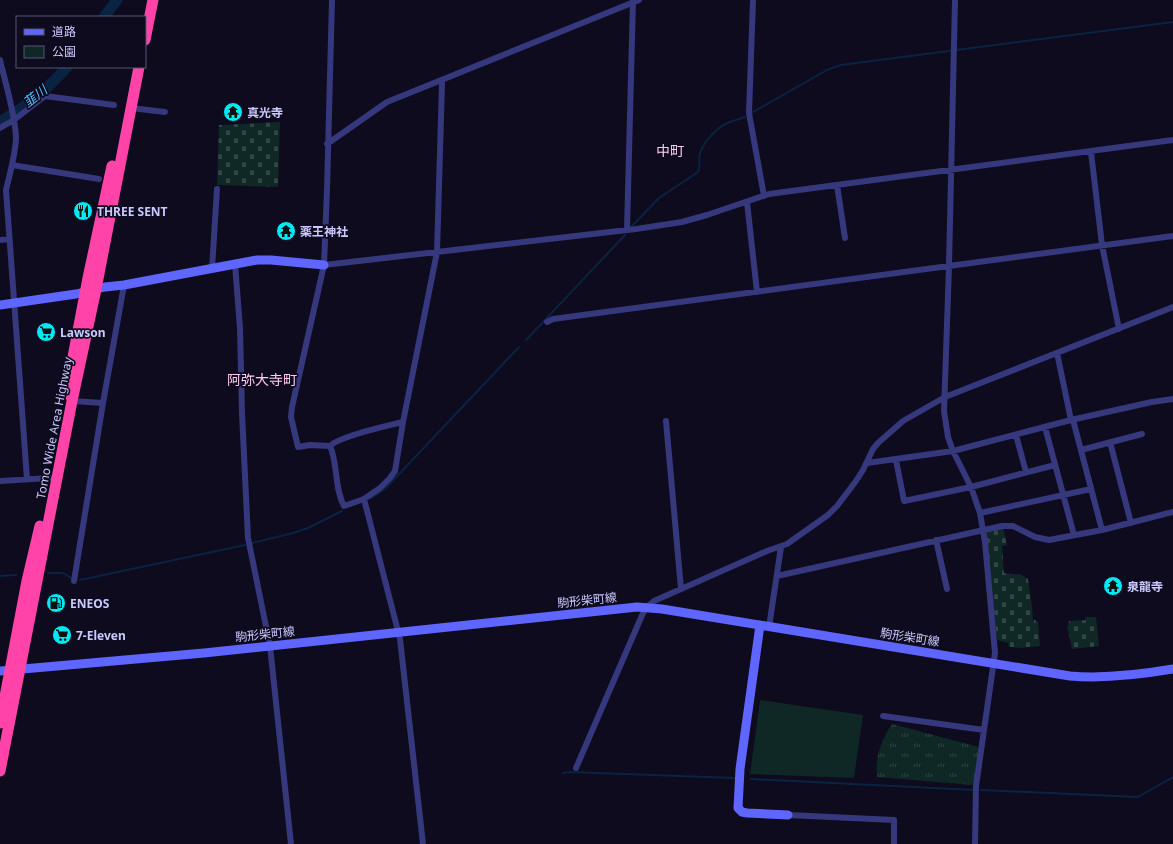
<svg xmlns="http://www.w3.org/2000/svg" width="1173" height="844" font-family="'Noto Sans','Noto Sans JP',sans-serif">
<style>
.grass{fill:url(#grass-tufts)}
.cemetery{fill:url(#cemetery-stones)}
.park{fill:#0f2725}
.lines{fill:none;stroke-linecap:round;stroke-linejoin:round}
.stream{stroke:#0b2342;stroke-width:2}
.river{stroke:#0b2342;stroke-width:11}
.street{stroke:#36387d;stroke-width:6}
.secondary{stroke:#5f65ff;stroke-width:9}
.highway{stroke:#ff43a9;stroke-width:11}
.labels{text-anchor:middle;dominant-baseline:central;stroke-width:3.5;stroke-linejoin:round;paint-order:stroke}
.poi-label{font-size:12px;font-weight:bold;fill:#cbc8ff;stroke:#0d0b1d;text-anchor:start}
.street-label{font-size:12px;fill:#cbc8ff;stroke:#0d0b1d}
.water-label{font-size:13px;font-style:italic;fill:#56bcff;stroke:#0d0b1d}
.quarter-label{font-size:14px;fill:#ffcaef;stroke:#0d0b1d}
</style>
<defs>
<pattern id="grass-tufts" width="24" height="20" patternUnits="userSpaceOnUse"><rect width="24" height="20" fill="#0f2725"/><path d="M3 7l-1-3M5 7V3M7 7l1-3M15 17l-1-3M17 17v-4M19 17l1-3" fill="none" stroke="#314546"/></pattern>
<pattern id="cemetery-stones" width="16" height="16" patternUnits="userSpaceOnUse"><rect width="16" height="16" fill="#0f2725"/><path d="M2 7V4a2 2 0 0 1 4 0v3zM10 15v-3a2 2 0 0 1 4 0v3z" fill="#314546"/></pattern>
</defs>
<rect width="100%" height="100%" fill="#0d0b1d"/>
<path class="grass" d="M892,724L979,747L975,783L972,785L877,777C875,756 881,741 892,724Z"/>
<path class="cemetery" d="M280,122L278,187L217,185L219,125Z
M1003,527L1007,545L1002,546L1004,573L1022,575L1028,579L1032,607L1033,620H1036V623L1038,622L1040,646L1021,648L1009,647L1008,643L997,640L986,532Z
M1085,617H1096L1099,646L1072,649L1069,634L1067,627L1068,626L1069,621L1086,620Z"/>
<path class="park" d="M760,700L863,715L854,778L750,774Z"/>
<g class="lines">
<path class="stream" d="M753,112L827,70L841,65L1173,22
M632,226L659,198L698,172C701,166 698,159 700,153C704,141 718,126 730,122C735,120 740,119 745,117
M526,340L625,235
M371,498L385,489L519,347
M252,543L293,533L308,528L342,511
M48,573H63L71,578
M0,576L16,575
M80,580L245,545
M563,773L570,772L734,778
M751,779L974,790
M981,790L1138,797L1173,777"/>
<path class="river" d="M104,17L117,0
M0,122C25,107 48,89 67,67"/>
<path class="street" d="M332,0L327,190L324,265L292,407L291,417L298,447L310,445L330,446C340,436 387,426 403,422
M753,0L749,113L764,196
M955,0L949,266L944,411L948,437L953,451L971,487L980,513L985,542L995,653L976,786L975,844
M0,60C5,82 16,117 16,139C15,156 10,173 6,190L27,479
M131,108L165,112
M0,128L14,120L45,96L114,105
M327,144L387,102L639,0
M1091,152L1102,245L1119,329
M12,165L99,179
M837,185L845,238
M747,202L757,292
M627,230L633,0
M0,240L9,239
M235,264L240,328L242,413L248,538L270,646L291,844
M324,265L636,229L682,222L707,215L769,194L1173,140
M212,269L217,189
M547,322L553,319L1173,236
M1057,353L1071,420
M72,401L103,403
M1073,420L1102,530
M666,421L681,589
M1045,427L1074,535
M1016,435L1026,472
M1110,442L1131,523
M330,446C338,463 334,488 344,506L364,499L380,488L390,478L395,471L403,422L437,252L442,84L441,81
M1081,450L1142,434
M896,460L904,501L971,487L1055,465
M867,463L953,451L1071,420L1152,402L1173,399
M0,481L50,478
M364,499L400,639L423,844
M980,513L1091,489
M936,540L947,589
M777,576L1002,526H1013L1035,537L1049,540L1102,530L1173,512
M74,581L103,403L124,285
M769,627L781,547
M883,716L984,730
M576,768L643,613L647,607L654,601L767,551L787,544L828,515L837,506L856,481L863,470L873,449L878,443L903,421L945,397L1173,307
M788,815L894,820V844"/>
<path class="secondary" d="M0,305L76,294L105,287L124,285L257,260H271L324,265
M760,625L740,769L738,808L742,812L747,813L788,815
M0,671L204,653L637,607L662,609L1070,676C1105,679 1138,675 1173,669"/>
<path class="highway" d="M145,40L153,0
M66,394L88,278L112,166
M0,723L27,581L40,526
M0,771L72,401L96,289L139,67"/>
</g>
<defs>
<symbol id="temple-disc" viewBox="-11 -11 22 22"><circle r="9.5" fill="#00eaf3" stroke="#0d0b1d"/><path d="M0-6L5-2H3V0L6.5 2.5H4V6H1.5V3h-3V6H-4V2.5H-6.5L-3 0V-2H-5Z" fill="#111"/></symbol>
<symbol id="restaurant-disc" viewBox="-11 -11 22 22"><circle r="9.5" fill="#00eaf3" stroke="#0d0b1d"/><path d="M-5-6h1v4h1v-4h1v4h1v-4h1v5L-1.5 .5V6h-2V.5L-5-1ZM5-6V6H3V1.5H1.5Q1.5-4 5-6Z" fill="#111"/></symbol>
<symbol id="supermarket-disc" viewBox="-11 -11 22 22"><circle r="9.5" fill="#00eaf3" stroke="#0d0b1d"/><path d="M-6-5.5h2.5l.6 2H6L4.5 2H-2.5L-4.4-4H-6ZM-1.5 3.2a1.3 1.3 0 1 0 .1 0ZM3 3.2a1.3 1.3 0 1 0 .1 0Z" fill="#111"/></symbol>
<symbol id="fuel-disc" viewBox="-11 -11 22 22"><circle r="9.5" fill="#00eaf3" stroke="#0d0b1d"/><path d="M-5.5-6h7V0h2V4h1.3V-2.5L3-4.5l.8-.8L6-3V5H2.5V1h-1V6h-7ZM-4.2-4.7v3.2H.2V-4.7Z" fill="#111"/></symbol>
</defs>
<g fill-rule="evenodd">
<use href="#temple-disc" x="222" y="101" width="22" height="22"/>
<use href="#restaurant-disc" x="72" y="200" width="22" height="22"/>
<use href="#temple-disc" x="275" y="220" width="22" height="22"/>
<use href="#supermarket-disc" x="35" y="321" width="22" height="22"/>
<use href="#temple-disc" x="1102" y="575" width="22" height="22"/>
<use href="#fuel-disc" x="45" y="592" width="22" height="22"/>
<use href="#supermarket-disc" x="51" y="624" width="22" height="22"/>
</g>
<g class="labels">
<g class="poi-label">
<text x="247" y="112">真光寺</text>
<text x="97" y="211">THREE SENT</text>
<text x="300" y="231">薬王神社</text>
<text x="60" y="332">Lawson</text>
<text x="1127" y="586">泉龍寺</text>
<text x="70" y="603">ENEOS</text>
<text x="76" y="635">7-Eleven</text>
</g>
<g class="street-label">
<text transform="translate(54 428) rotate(-79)">Tomo Wide Area Highway</text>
<text transform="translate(587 600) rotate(-6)">駒形柴町線</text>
<text transform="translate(265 634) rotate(-6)">駒形柴町線</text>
<text transform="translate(910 637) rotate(9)">駒形柴町線</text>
</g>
<g class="water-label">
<text transform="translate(35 96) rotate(-38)">韮川</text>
</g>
<g class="quarter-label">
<text x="670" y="150">中町</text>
<text x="262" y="379">阿弥大寺町</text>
</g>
</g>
<rect x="16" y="16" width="130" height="52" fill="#0d0b1d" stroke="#595777"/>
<rect x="24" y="29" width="20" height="6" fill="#5f65ff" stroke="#595777"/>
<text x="52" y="36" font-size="12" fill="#cbc8ff">道路</text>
<rect x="24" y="46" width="20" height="12" fill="#0f2725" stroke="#595777"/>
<text x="52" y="56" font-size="12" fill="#cbc8ff">公園</text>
</svg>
